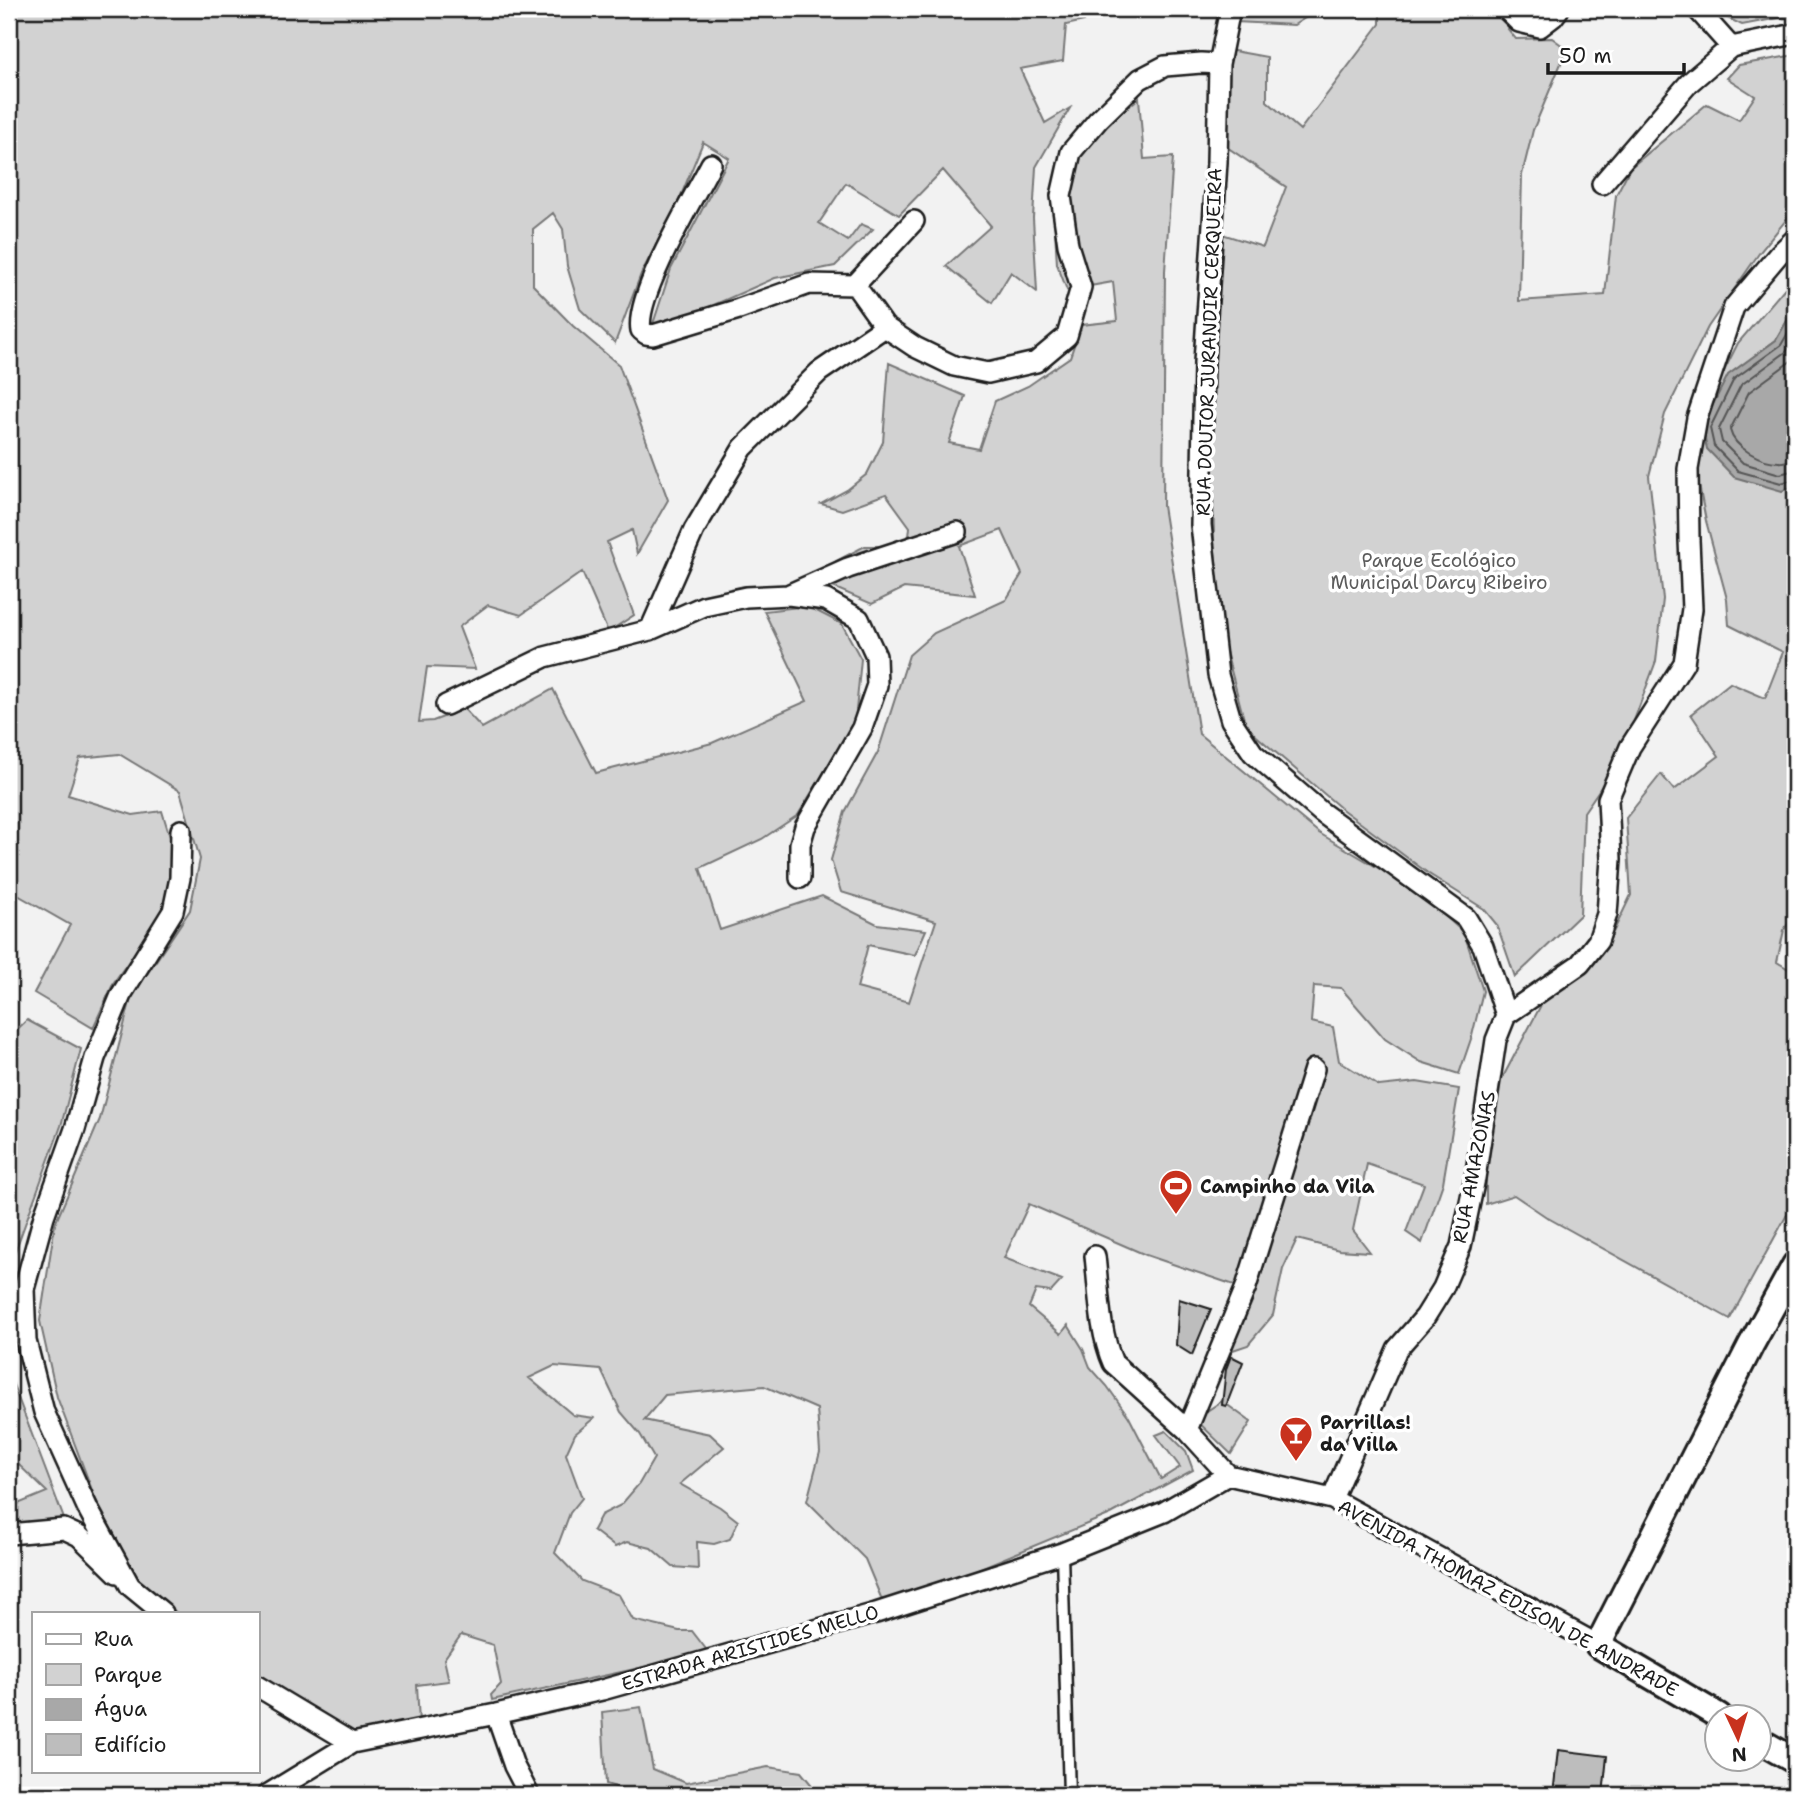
<svg xmlns="http://www.w3.org/2000/svg" width="1804" height="1804" font-family="'Shantell Sans',sans-serif">
<style>
.green{fill:#d2d2d2;stroke:#777;stroke-width:2}
.water{fill:#a8a8a8;stroke:#707070;stroke-width:2}
.lines{fill:none;stroke-linecap:round;stroke-linejoin:round}
.shore{stroke:#545454;stroke-width:2}
.building{fill:#bdbdbd;stroke:#1c1c1c;stroke-width:2}
.service-casing{stroke:#1c1c1c;stroke-width:15}
.minor-casing{stroke:#1c1c1c;stroke-width:24}
.tertiary-casing{stroke:#1c1c1c;stroke-width:30}
.service{stroke:#fff;stroke-width:10}
.minor{stroke:#fff;stroke-width:19}
.tertiary{stroke:#fff;stroke-width:24}
.labels{text-anchor:middle;dominant-baseline:central;stroke-width:7;stroke-linejoin:round;paint-order:stroke}
.street-label{font-size:19px;fill:#1c1c1c;stroke:#fff}
.park-label{font-size:19px;fill:#5c5c5c;stroke:#fff}
.poi-label{font-size:19px;font-weight:bold;fill:#1c1c1c;stroke:#fff;text-anchor:start}
</style>
<rect width="100%" height="100%" fill="#f2f2f2"/>
<filter id="ink" filterUnits="userSpaceOnUse"><feTurbulence type="fractalNoise" baseFrequency=".0143" numOctaves="2"/><feDisplacementMap in="SourceGraphic" scale="14" xChannelSelector="R" yChannelSelector="G"/><feConvolveMatrix kernelMatrix="1 2 1 2 8 2 1 2 1" color-interpolation-filters="sRGB"/></filter>
<g filter="url(#ink)">
<path class="green" d="M9,9H1081L1084,21L1066,25L1063,61L1020,69L1045,123L1070,108L1036,167L1033,218L1037,292L1011,272L992,303L946,266L991,226L943,170L899,215L846,183L819,223L848,241L861,224L873,229L835,266L775,278L668,325L652,327L671,269L729,158L703,142L678,203L641,274L615,343L580,309L567,266L563,229L553,213L533,229V285L573,326L619,365L668,500L637,554L632,530L607,542L634,615L608,632L582,572L521,615L488,605L459,627L475,669L427,667L419,722L433,721L464,709L482,728L553,689L596,773L712,743L807,701L764,611L807,606L842,624L861,659L855,721L798,815L762,839L700,868L720,930L822,896L877,924L926,930L915,955L868,945L857,988L909,1002L936,921L841,892L831,860L845,812L878,752L909,655L934,633L1006,600L1022,574L1002,530L959,546L975,595L904,588L872,604L812,578L836,561L865,546H908L910,527L886,494L842,510L821,504L847,490L867,474L883,442L889,363L965,396L949,443L979,449L995,401L1028,386L1070,357L1081,325L1117,321L1113,282L1067,290L1057,264L1054,213L1072,169L1093,136L1139,98L1144,159L1173,157L1165,271L1163,506L1199,734L1319,833L1417,891L1464,933L1483,991L1472,1036L1459,1074L1421,1062L1385,1039L1341,988L1314,986L1311,1022L1333,1027L1339,1061L1379,1086L1417,1082L1459,1089L1443,1183L1422,1243L1406,1232L1424,1184L1367,1164L1353,1230L1370,1252L1339,1250L1297,1239L1283,1269L1273,1315L1248,1345L1230,1351L1240,1287L1146,1255L1029,1204L1004,1258L1062,1280L1051,1292L1036,1290L1029,1307L1061,1334L1068,1325L1083,1349L1090,1367L1107,1386L1129,1417L1161,1479L1180,1467L1156,1435L1166,1431L1186,1451L1193,1470L1111,1514L932,1588L882,1600L865,1559L807,1501L820,1452L817,1409L764,1386L665,1395L644,1420L710,1434L724,1447L680,1484L720,1507L738,1521L730,1539L714,1544L697,1542L698,1569L673,1567L651,1548L627,1542L615,1547L593,1530L601,1515L621,1505L639,1484L654,1458L640,1434L621,1412L601,1370L554,1366L529,1378L573,1415L594,1418L575,1434L566,1454L582,1498L570,1513L555,1553L582,1581L619,1595L633,1620L679,1631H692L709,1653L492,1700L491,1695L501,1684L493,1645L461,1635L444,1659L449,1681L417,1685L419,1723L351,1733L290,1697L257,1673V1613H177L140,1583L95,1498L57,1397L40,1321L55,1224L100,1119L131,998L190,910L200,859L180,791L119,754L80,758L68,795L133,815L162,811L178,863L171,902L114,982L93,1028L34,993L70,925L9,890Z
M1238,9H1319L1294,25L1236,22Z
M1380,9H1514L1517,11L1508,29L1516,39L1552,38L1567,49L1533,130L1522,175L1519,301L1605,295L1616,195L1630,168L1707,104L1739,120L1755,96L1727,78L1739,65L1795,55V209L1760,252L1708,327L1665,414L1649,476L1663,599L1656,661L1619,761L1584,812L1580,915L1515,977L1497,925L1484,909L1429,874L1343,810L1246,727L1224,644L1214,540L1212,440L1213,231L1263,247L1286,187L1218,141L1228,50L1267,57V101L1300,130L1380,24Z
M1712,9H1795V15L1742,25L1713,11Z
M1795,276V307L1776,340L1729,375L1782,491L1795,485V913L1784,930L1777,962L1795,973V1200L1730,1319L1548,1218L1514,1195L1486,1204V1109L1541,1005L1608,943L1631,895L1626,818L1661,774L1674,790L1719,756L1691,714L1730,683L1765,698L1783,652L1729,625L1727,599L1706,521L1693,454L1714,391L1738,343Z
M27,1020L81,1049L61,1126L9,1268V1037Z
M9,1374L66,1524L9,1526V1502L18,1504L47,1492L18,1464L9,1466Z
M1222,1401L1251,1422L1231,1454L1195,1419Z
M641,1707L653,1769L686,1783L768,1767L801,1772L820,1795H641L606,1784L602,1712Z"/>
<path class="water" d="M1795,307V485L1782,491L1734,477L1707,449L1702,426L1728,375L1776,340Z"/>
<g class="lines">
<path class="shore" d="M1795,321L1781,345L1734,379L1710,428L1714,446L1738,471L1781,483L1795,479
M1795,338L1786,352L1741,385L1719,429L1722,442L1743,463L1780,474L1795,470
M1795,358L1749,392L1730,430C1734,448 1761,462 1779,462C1784,463 1790,460 1795,460"/>
</g>
<path class="building" d="M1179,1299L1211,1309L1192,1355L1176,1345Z
M1231,1356L1243,1362L1226,1406L1222,1405L1226,1369Z
M1558,1750L1607,1756L1603,1795H1553Z"/>
<g class="lines">
<defs>
<path id="service" d="M1062,1553L1069,1795"/>
<path id="minor" d="M1230,9L1219,64L1217,162L1204,362L1201,525L1218,675L1231,720L1253,753L1321,812L1466,918L1483,946L1506,1015
M1506,9L1519,22L1540,27L1553,17L1559,9
M1697,9L1731,47
M711,164C694,197 634,297 641,330L646,334L653,335L739,309L809,284L855,285
M1602,184L1689,83L1731,47L1795,34
M914,221L855,285L885,327L915,347L954,366L988,373L1036,362L1067,336L1081,287L1068,245L1061,196L1071,152L1098,120L1140,79L1165,66L1201,63L1219,64
M790,594L848,568L957,532
M650,630L704,606L746,597L789,595L826,600L859,619L876,656L877,685L862,728L805,827L800,844V878
M446,705L545,657L650,630L694,530L743,448L819,372L885,327
M1506,1015L1580,964L1598,941L1607,914L1611,859L1608,799L1630,747L1684,663L1692,609L1689,540L1688,469L1697,418L1734,307L1779,254L1795,239
M1095,1256C1099,1291 1099,1331 1113,1363L1187,1430L1228,1475L1332,1499L1598,1645
M1187,1430L1246,1287L1314,1069
M1332,1499L1397,1349L1425,1317L1443,1288L1461,1246L1475,1178L1496,1040L1506,1015
M9,1534L64,1529L79,1536L117,1573
M163,1613L130,1586L88,1509L44,1412L26,1341L24,1289L44,1216L75,1129L95,1058L121,995L173,911L180,878L181,830
M257,1686L352,1743
M496,1714L514,1766L529,1795
M267,1795L352,1743L496,1714L602,1690L876,1613L1062,1553L1164,1512L1228,1475"/>
<path id="tertiary" d="M1719,1716L1598,1645L1751,1345L1795,1265
M1758,1740L1795,1761"/>
</defs>
<use href="#service" class="service-casing"/>
<use href="#minor" class="minor-casing"/>
<use href="#tertiary" class="tertiary-casing"/>
<use href="#service" class="service"/>
<use href="#minor" class="minor"/>
<use href="#tertiary" class="tertiary"/>
</g>
</g>
<defs>
<symbol id="stadium-pin" viewBox="-11 -11 22 30"><path d="M0 17L-7.5 6A9.5 9.5 0 1 1 7.5 6Z" fill="#c8321e" stroke="#fff"/><path d="M0-5a6.5 5 0 1 0 0 10a6.5 5 0 1 0 0-10ZM-3.5-1.8h7v3.6h-7Z" fill="#fff"/></symbol>
<symbol id="bar-pin" viewBox="-11 -11 22 30"><path d="M0 17L-7.5 6A9.5 9.5 0 1 1 7.5 6Z" fill="#c8321e" stroke="#fff"/><path d="M-6-5H6L.8 .8V4.5H3.5V6h-7V4.5H-.8V.8Z" fill="#fff"/></symbol>
</defs>
<g fill-rule="evenodd">
<use href="#stadium-pin" x="1157" y="1167" width="38" height="52"/>
<use href="#bar-pin" x="1277" y="1414" width="38" height="52"/>
</g>
<g class="labels">
<g class="street-label">
<text transform="translate(1209 342) rotate(-88)">RUA DOUTOR JURANDIR CERQUEIRA</text>
<text transform="translate(1474 1167) rotate(-79)">RUA AMAZONAS</text>
<text transform="translate(1508 1598) rotate(29)">AVENIDA THOMAZ EDISON DE ANDRADE</text>
<text transform="translate(750 1648) rotate(-16)">ESTRADA ARISTIDES MELLO</text>
</g>
<g class="park-label">
<text x="1439" y="560">Parque Ecológico<tspan x="1439" dy="22">Municipal Darcy Ribeiro</tspan></text>
</g>
<g class="poi-label">
<text x="1200" y="1186">Campinho da Vila</text>
<text x="1320" y="1422">Parrillas!<tspan x="1320" dy="22">da Villa</tspan></text>
</g>
</g>
<rect width="1804" height="1804" fill="none" stroke="#fff" stroke-width="35"/>
<rect x="18" y="18" width="1769" height="1769" fill="none" stroke="#1c1c1c" stroke-width="2.5" filter="url(#ink)"/>
<rect x="32" y="1612" width="228" height="161" fill="#ffffff" stroke="#a4a4a4" stroke-width="2"/>
<rect x="46" y="1634" width="35" height="10" fill="#ffffff" stroke="#a4a4a4" stroke-width="2"/>
<text x="94" y="1646" font-size="21" fill="#1c1c1c">Rua</text>
<rect x="46" y="1664" width="35" height="21" fill="#d2d2d2" stroke="#a4a4a4" stroke-width="2"/>
<text x="94" y="1682" font-size="21" fill="#1c1c1c">Parque</text>
<rect x="46" y="1699" width="35" height="21" fill="#a8a8a8" stroke="#a4a4a4" stroke-width="2"/>
<text x="94" y="1716" font-size="21" fill="#1c1c1c">Água</text>
<rect x="46" y="1734" width="35" height="21" fill="#bdbdbd" stroke="#a4a4a4" stroke-width="2"/>
<text x="94" y="1752" font-size="21" fill="#1c1c1c">Edifício</text>
<g transform="translate(1738 1738) rotate(176)"><circle r="33" fill="#ffffff" stroke="#a4a4a4" stroke-width="2"/>
<path d="M0-5L12 26L0 18L-12 26Z" fill="#c8321e"/>
<text y="-10" font-size="19" font-weight="bold" text-anchor="middle" fill="#1c1c1c">N</text>
</g>
<path d="M1548 63v10h136v-10" fill="none" stroke="#1c1c1c" stroke-width="3.5"/>
<text x="1559" y="63" font-size="21" fill="#1c1c1c" stroke="#ffffff" stroke-width="5" paint-order="stroke">50 m</text>
</svg>
